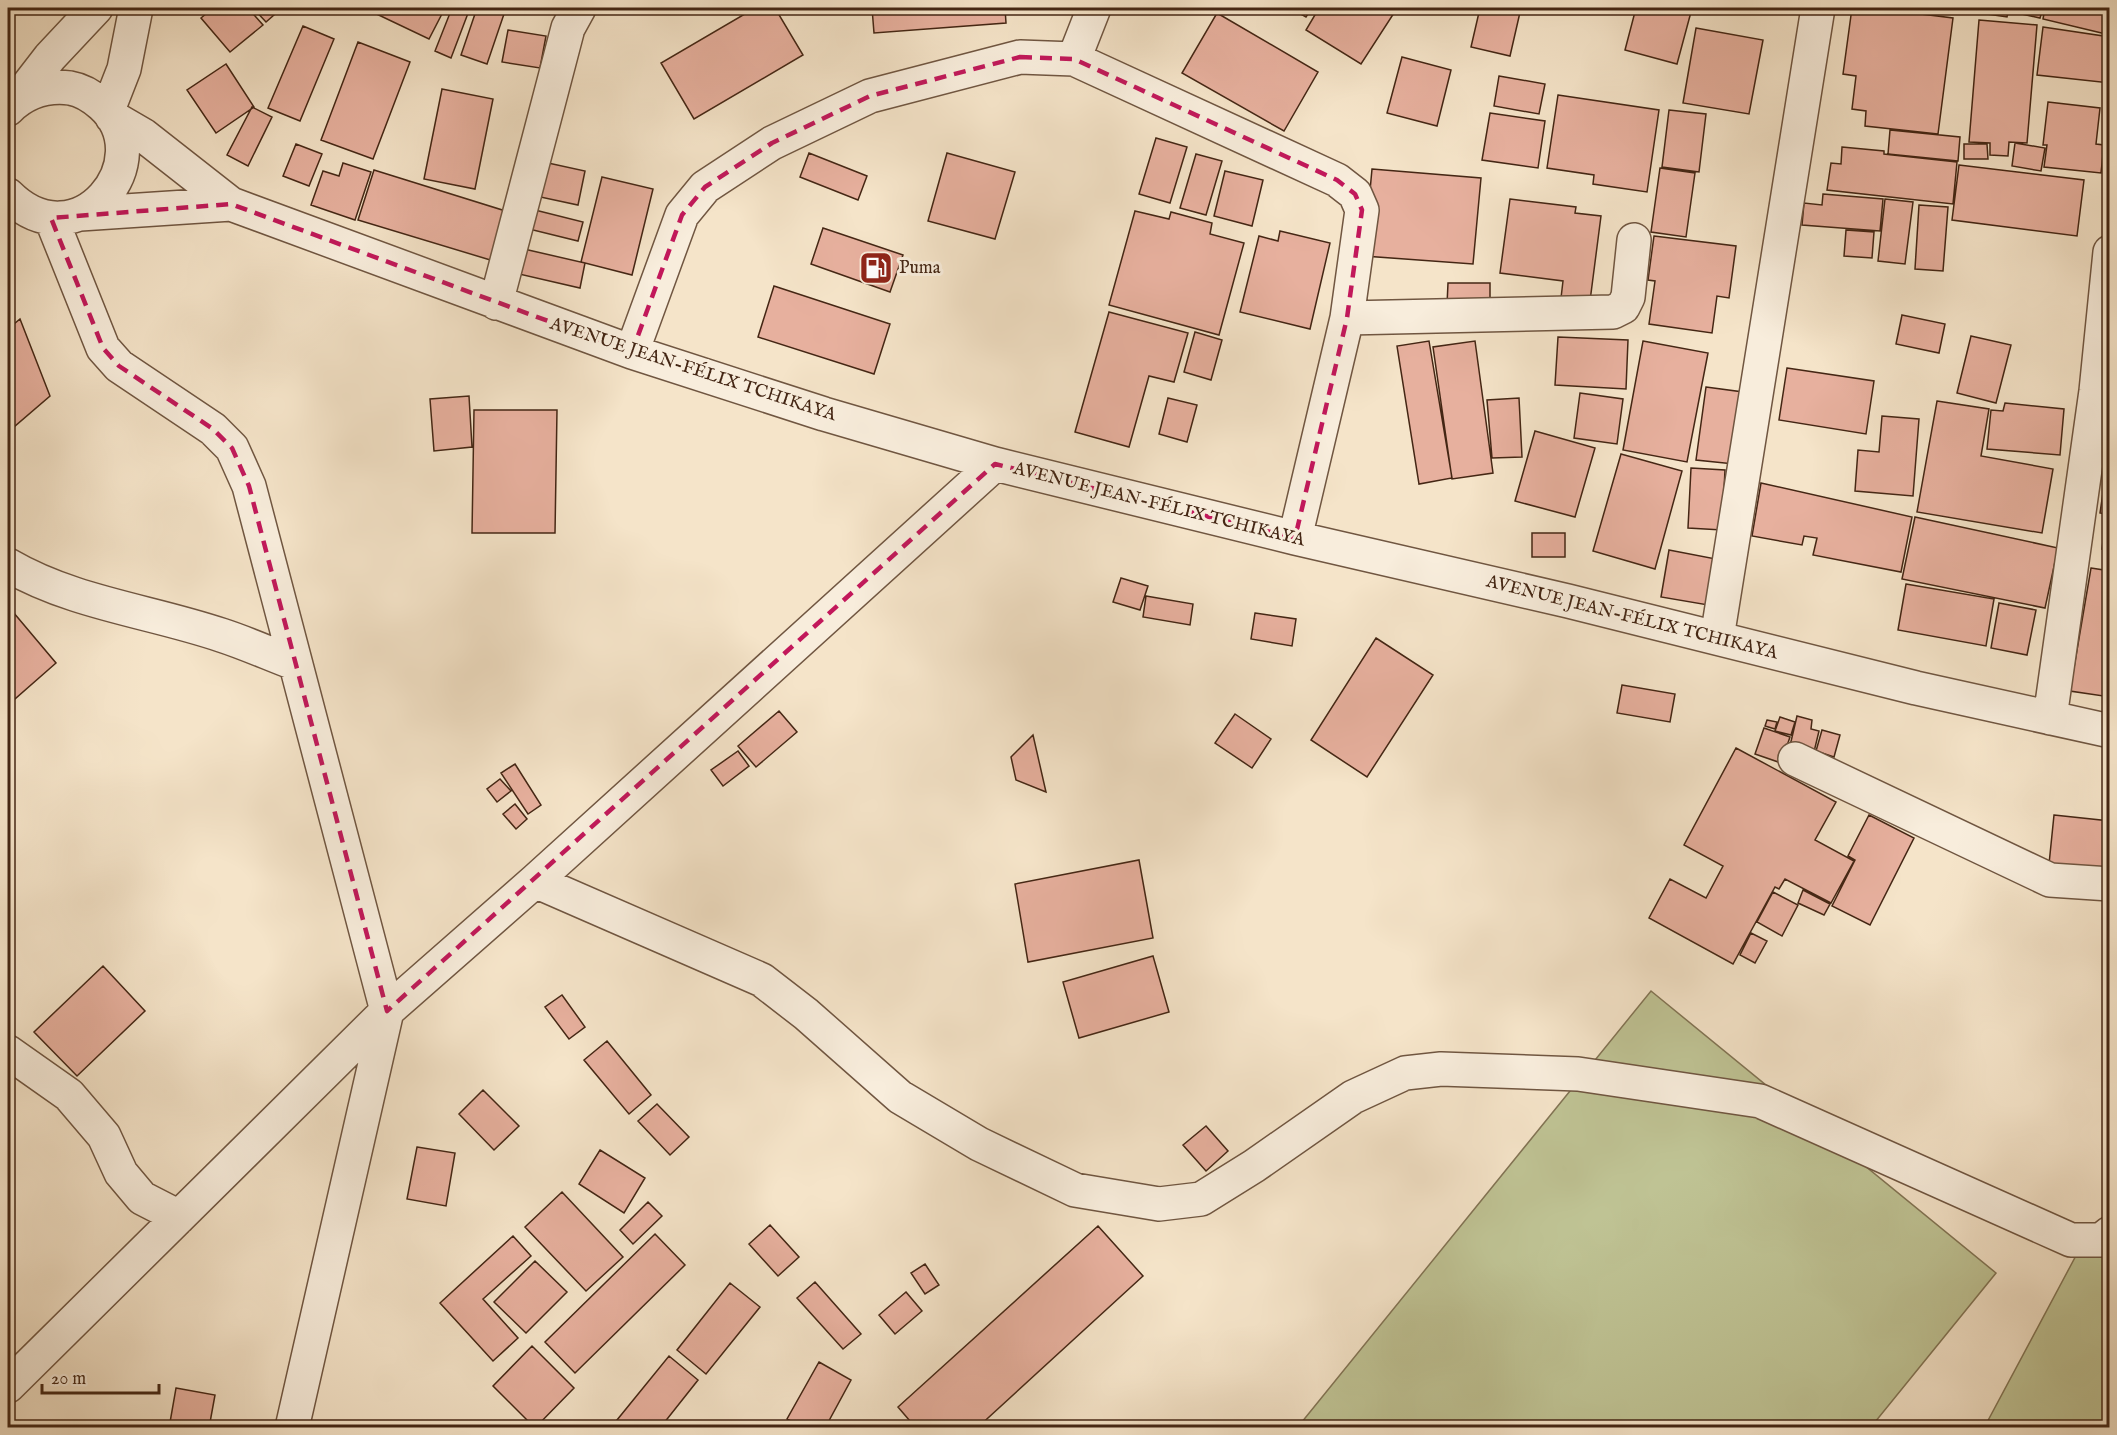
<svg xmlns="http://www.w3.org/2000/svg" width="2117" height="1435" font-family="'IM FELL English',serif">
<style>
.pitch{fill:#bfc394;stroke:#827454;stroke-width:1.5}
.building{fill:#e7b09e;stroke:#442614;stroke-width:1.5}
.lines{fill:none;stroke-linecap:round;stroke-linejoin:round}
.minor-casing{stroke:#705641;stroke-width:36}
.minor{stroke:#f8eddc;stroke-width:33}
.marked{fill:none;stroke:#c2185b;stroke-width:4.5;stroke-dasharray:12 8;stroke-linejoin:round}
.labels{text-anchor:middle;dominant-baseline:central;stroke-width:6;stroke-linejoin:round;paint-order:stroke}
.poi-label{font-size:18px;fill:#442614;stroke:#f8eddc;text-anchor:start}
.street-label{font-size:18px;fill:#442614;stroke:#f8eddc}
</style>
<rect width="100%" height="100%" fill="#f5e4c9"/>
<filter id="stains"><feTurbulence type="fractalNoise" baseFrequency=".00333" numOctaves="4"/><feColorMatrix values="0 0 0 0 .2 0 0 0 0 .09 0 0 0 0 .02 0 0 0 .5 -.17"/></filter>
<radialGradient id="worn" r=".72"><stop offset=".6" stop-color="#630" stop-opacity="0"/><stop offset="1" stop-color="#630" stop-opacity=".3"/></radialGradient>
<path class="pitch" d="M1651,991L1996,1273L1871,1427L1297,1428Z
M2087,1235L2109,1247V1427L1984,1428Z"/>
<path class="building" d="M213,8H248L263,25L230,52L201,18Z
M253,8H282L266,22Z
M364,8H445L429,39Z
M452,8H470L451,58L435,51Z
M477,8H486L504,14L487,64L461,55Z
M755,8H775L803,55L694,119L661,63Z
M872,8H1005L1006,23L874,33Z
M1290,8H1312L1306,17Z
M1319,8H1385L1394,13L1361,64L1306,30Z
M1480,8H1521L1510,56L1471,47Z
M1636,8H1674L1691,12L1677,64L1625,50Z
M1852,8H1872L1953,18L1938,134L1865,126L1866,111L1852,109L1856,76L1843,74Z
M1953,8H2009L2007,17L1953,9Z
M2013,8H2043L2040,18L2012,12Z
M2045,8H2110V35L2043,19Z
M1217,13L1318,72L1284,131L1182,73Z
M1979,20L2037,25L2027,143L2009,142L2008,156L1990,155V143L1969,142Z
M303,26L334,39L300,121L268,108Z
M2043,27L2110,37V83L2037,75Z
M1696,28L1763,40L1749,114L1683,103Z
M508,30L546,36L540,68L502,62Z
M358,42L410,62L373,159L321,140Z
M1402,57L1451,70L1437,126L1387,113Z
M226,64L254,107L216,133L187,90Z
M1499,76L1545,84L1539,114L1494,106Z
M442,89L493,99L475,189L424,179Z
M1558,95L1659,110L1647,192L1593,184L1594,175L1547,168Z
M2048,102L2100,108L2096,144L2104,145L2101,173L2044,167L2047,145H2043Z
M252,107L272,117L248,166L227,155Z
M1669,110L1706,114L1699,172L1662,167Z
M1490,113L1545,121L1538,168L1482,160Z
M1890,130L1960,137L1958,161L1888,154Z
M1156,138L1187,147L1170,203L1139,194Z
M2015,143L2045,148L2041,171L2012,166Z
M296,144L322,154L309,186L283,176Z
M1964,144H1987L1988,159H1964Z
M1842,147L1884,151V154L1957,162L1953,204L1827,190L1831,163L1841,164Z
M809,153L867,176L858,200L800,177Z
M947,153L1015,172L995,239L928,221Z
M1196,154L1222,161L1206,215L1180,208Z
M539,161L585,171L578,205L531,195Z
M343,163L371,172L355,220L311,205L323,171L339,176Z
M1959,165L2084,180L2077,236L1952,220Z
M1660,168L1695,173L1686,237L1651,232Z
M1372,169L1481,178L1473,264L1364,256Z
M374,170L512,213L497,262L358,220Z
M1225,171L1263,180L1252,226L1214,216Z
M602,177L653,189L632,275L581,262Z
M1823,194L1883,199L1880,231L1802,225L1804,203L1822,205Z
M1510,199L1576,207L1575,213L1601,216L1590,301L1561,298L1563,281L1500,273Z
M1885,199L1913,202L1905,264L1878,261Z
M1919,205L1948,207L1943,271L1915,269Z
M535,210L583,222L578,241L529,229Z
M1135,211L1169,219L1171,212L1212,223L1210,234L1244,243L1219,335L1109,305Z
M823,228L903,255L890,292L811,264Z
M1846,230L1874,232L1872,258L1844,256Z
M1280,231L1330,243L1310,329L1240,312L1259,236L1278,241Z
M1654,236L1736,246L1729,298L1717,296L1712,333L1649,324L1655,281L1648,280Z
M524,249L585,263L580,288L519,274Z
M1448,283H1490V306L1447,305Z
M774,286L890,324L874,374L758,337Z
M1109,312L1188,333L1174,382L1149,376L1129,447L1075,432Z
M1902,315L1945,324L1939,353L1896,344Z
M20,319L50,396L8,432V329Z
M1195,332L1222,340L1211,380L1184,372Z
M1971,336L2011,345L1996,403L1957,393Z
M1558,337L1628,340L1626,389L1555,385Z
M1429,341L1452,478L1419,484L1397,346Z
M1475,341L1493,473L1452,479L1433,347Z
M1643,341L1708,353L1687,462L1623,450Z
M1787,368L1874,381L1866,434L1779,420Z
M1706,387L1743,392L1734,464L1696,460Z
M1580,393L1623,399L1617,444L1574,438Z
M469,396L472,447L434,451L430,399Z
M1168,398L1197,405L1187,442L1159,434Z
M1519,398L1522,457L1492,458L1487,400Z
M1937,401L1989,409L1981,456L2053,469L2042,533L1917,512Z
M2005,403L2064,409L2060,455L1987,449L1991,410L2003,411Z
M474,410H557L555,533H472Z
M1882,416L1919,419L1913,496L1855,491L1858,450L1879,452Z
M1535,431L1595,448L1575,517L1515,501Z
M2109,452H2110V515L2100,513Z
M1621,454L1682,471L1655,569L1593,551Z
M1691,468L1725,470L1722,530L1688,528Z
M1761,483L1912,517L1901,572L1813,555L1817,538L1804,536L1802,545L1752,536Z
M1915,517L2058,548L2045,608L1902,579Z
M2105,525L2110,526V550L2102,549Z
M1532,533H1565V557H1532Z
M1669,550L1716,559L1708,605L1661,597Z
M2091,568L2110,571V697L2070,691Z
M1121,578L1148,586L1140,610L1113,602Z
M1906,584L1994,599L1986,646L1898,630Z
M1146,596L1193,604L1190,625L1143,617Z
M1999,603L2036,610L2027,655L1991,648Z
M8,606L56,663L8,705Z
M1255,613L1296,619L1292,646L1251,639Z
M1376,638L1433,675L1367,777L1311,740Z
M1622,685L1675,694L1670,722L1617,713Z
M779,711L797,732L756,767L738,746Z
M1235,714L1271,739L1252,768L1215,743Z
M1797,716L1812,720L1811,729L1819,731L1813,756L1789,750Z
M1780,717L1795,722L1791,735L1775,731Z
M1767,720L1777,722L1775,729L1765,726Z
M1764,728L1790,737L1781,763L1755,754Z
M1822,730L1840,735L1834,757L1816,751Z
M1033,735L1046,792L1016,780L1011,757Z
M1736,748L1836,802L1815,840L1854,861L1831,903L1785,879L1779,889L1775,887L1733,964L1649,918L1670,879L1706,898L1723,866L1684,845Z
M738,751L749,766L723,786L711,770Z
M515,764L541,805L528,814L501,773Z
M500,779L511,791L497,802L487,789Z
M515,804L527,819L516,829L503,814Z
M1869,815L1914,838L1870,925L1832,906L1855,860L1848,856Z
M2054,815L2110,821V880L2048,874Z
M1139,860L1153,938L1028,962L1015,884Z
M1803,890L1830,904L1824,915L1798,903Z
M1773,892L1798,905L1782,936L1757,922Z
M1751,933L1767,941L1755,963L1740,955Z
M1153,956L1169,1012L1079,1038L1063,982Z
M103,966L145,1011L77,1076L34,1032Z
M562,995L585,1027L569,1039L545,1007Z
M607,1041L651,1095L629,1114L584,1060Z
M483,1090L519,1126L494,1150L459,1114Z
M657,1104L689,1137L670,1155L638,1121Z
M1206,1126L1228,1151L1206,1171L1183,1145Z
M417,1147L455,1153L446,1206L407,1199Z
M600,1150L645,1178L624,1213L579,1184Z
M562,1192L623,1257L586,1291L525,1227Z
M648,1202L662,1216L633,1244L620,1230Z
M770,1225L799,1257L778,1276L749,1244Z
M1098,1226L1143,1276L977,1428H916L898,1407Z
M655,1234L685,1265L575,1373L545,1342Z
M513,1236L531,1256L483,1299L518,1338L493,1361L440,1303Z
M535,1261L567,1292L526,1333L494,1302Z
M925,1264L939,1285L925,1294L911,1273Z
M815,1282L861,1334L843,1349L797,1298Z
M730,1283L760,1307L706,1374L677,1350Z
M906,1292L922,1311L895,1334L879,1315Z
M532,1346L574,1388L535,1428L493,1386Z
M669,1356L698,1380L660,1428H626L617,1420Z
M819,1362L851,1380L825,1428H803L787,1419Z
M176,1388L215,1395L209,1428H169Z"/>
<g class="lines">
<defs>
<path id="minor" d="M1074,59L1094,8
M16,101L50,57L96,8
M8,109C25,92 45,85 70,88C82,90 93,97 102,105C162,159 78,265 8,195
M108,110L124,69L136,8
M112,117L143,135L231,204L632,352L824,414L995,464L1295,538L1568,601L1916,688L2110,731
M80,214L231,204
M51,218L103,348L119,366L213,429L232,448L249,486L387,1011L292,1428
M496,303L568,28L579,8
M1347,318L1613,312L1623,307L1628,297L1634,240
M632,352L682,215L705,187L772,143L870,96L1020,57L1074,59L1337,180L1355,194L1362,210L1347,318L1295,538
M8,565C73,603 150,611 221,635C246,643 270,654 294,663
M1717,638L1818,8
M2050,718L2096,391L2110,252
M1795,759L2050,880L2110,884
M535,881L762,980L806,1014L900,1097L979,1144L1075,1190L1159,1204L1201,1199L1254,1166L1353,1097L1405,1073L1441,1069L1578,1074L1760,1101L2071,1240H2101L2110,1233
M8,1052L69,1095L104,1136L121,1173L142,1198L179,1217
M8,1386L387,1011L535,881L995,464"/>
</defs>
<use href="#minor" class="minor-casing"/>
<use href="#minor" class="minor"/>
</g>
<path class="marked" d="M1020,57L1074,59L1337,180L1355,194L1362,210L1347,318L1295,538L995,464L387,1011L249,486L232,448L213,429L119,366L103,348L51,218L231,204L632,352L682,215L705,187L772,143L870,96Z"/>
<defs>
<symbol id="fuel-square" viewBox="-11 -11 22 22"><rect x="-9" y="-9" width="18" height="18" rx="4" fill="#8f2418" stroke="#f8eddc"/><path d="M-5.5-6h7V0h2V4h1.3V-2.5L3-4.5l.8-.8L6-3V5H2.5V1h-1V6h-7ZM-4.2-4.7v3.2H.2V-4.7Z" fill="#fff"/></symbol>
</defs>
<g fill-rule="evenodd">
<use href="#fuel-square" x="857" y="249" width="38" height="38"/>
</g>
<g class="labels">
<g class="poi-label">
<text x="899" y="268">Puma</text>
</g>
<g class="street-label">
<text transform="translate(693 370) rotate(18)">AVENUE JEAN-FÉLIX TCHIKAYA</text>
<text transform="translate(1159 505) rotate(14)">AVENUE JEAN-FÉLIX TCHIKAYA</text>
<text transform="translate(1632 618) rotate(14)">AVENUE JEAN-FÉLIX TCHIKAYA</text>
</g>
</g>
<rect width="2117" height="1435" fill="none" stroke="#f5e4c9" stroke-width="30"/>
<rect x="9" y="9" width="2099" height="1417" fill="none" stroke="#442614" stroke-width="3"/>
<rect x="15" y="15" width="2087" height="1405" fill="none" stroke="#442614" stroke-width="1.5"/>
<path d="M42 1384v9h117v-9" fill="none" stroke="#442614" stroke-width="3"/>
<text x="51" y="1384" font-size="18" fill="#442614" stroke="#f8eddc" stroke-width="4.5" paint-order="stroke">20 m</text>
<rect width="100%" height="100%" filter="url(#stains)"/>
<rect width="100%" height="100%" fill="url(#worn)"/>
</svg>
